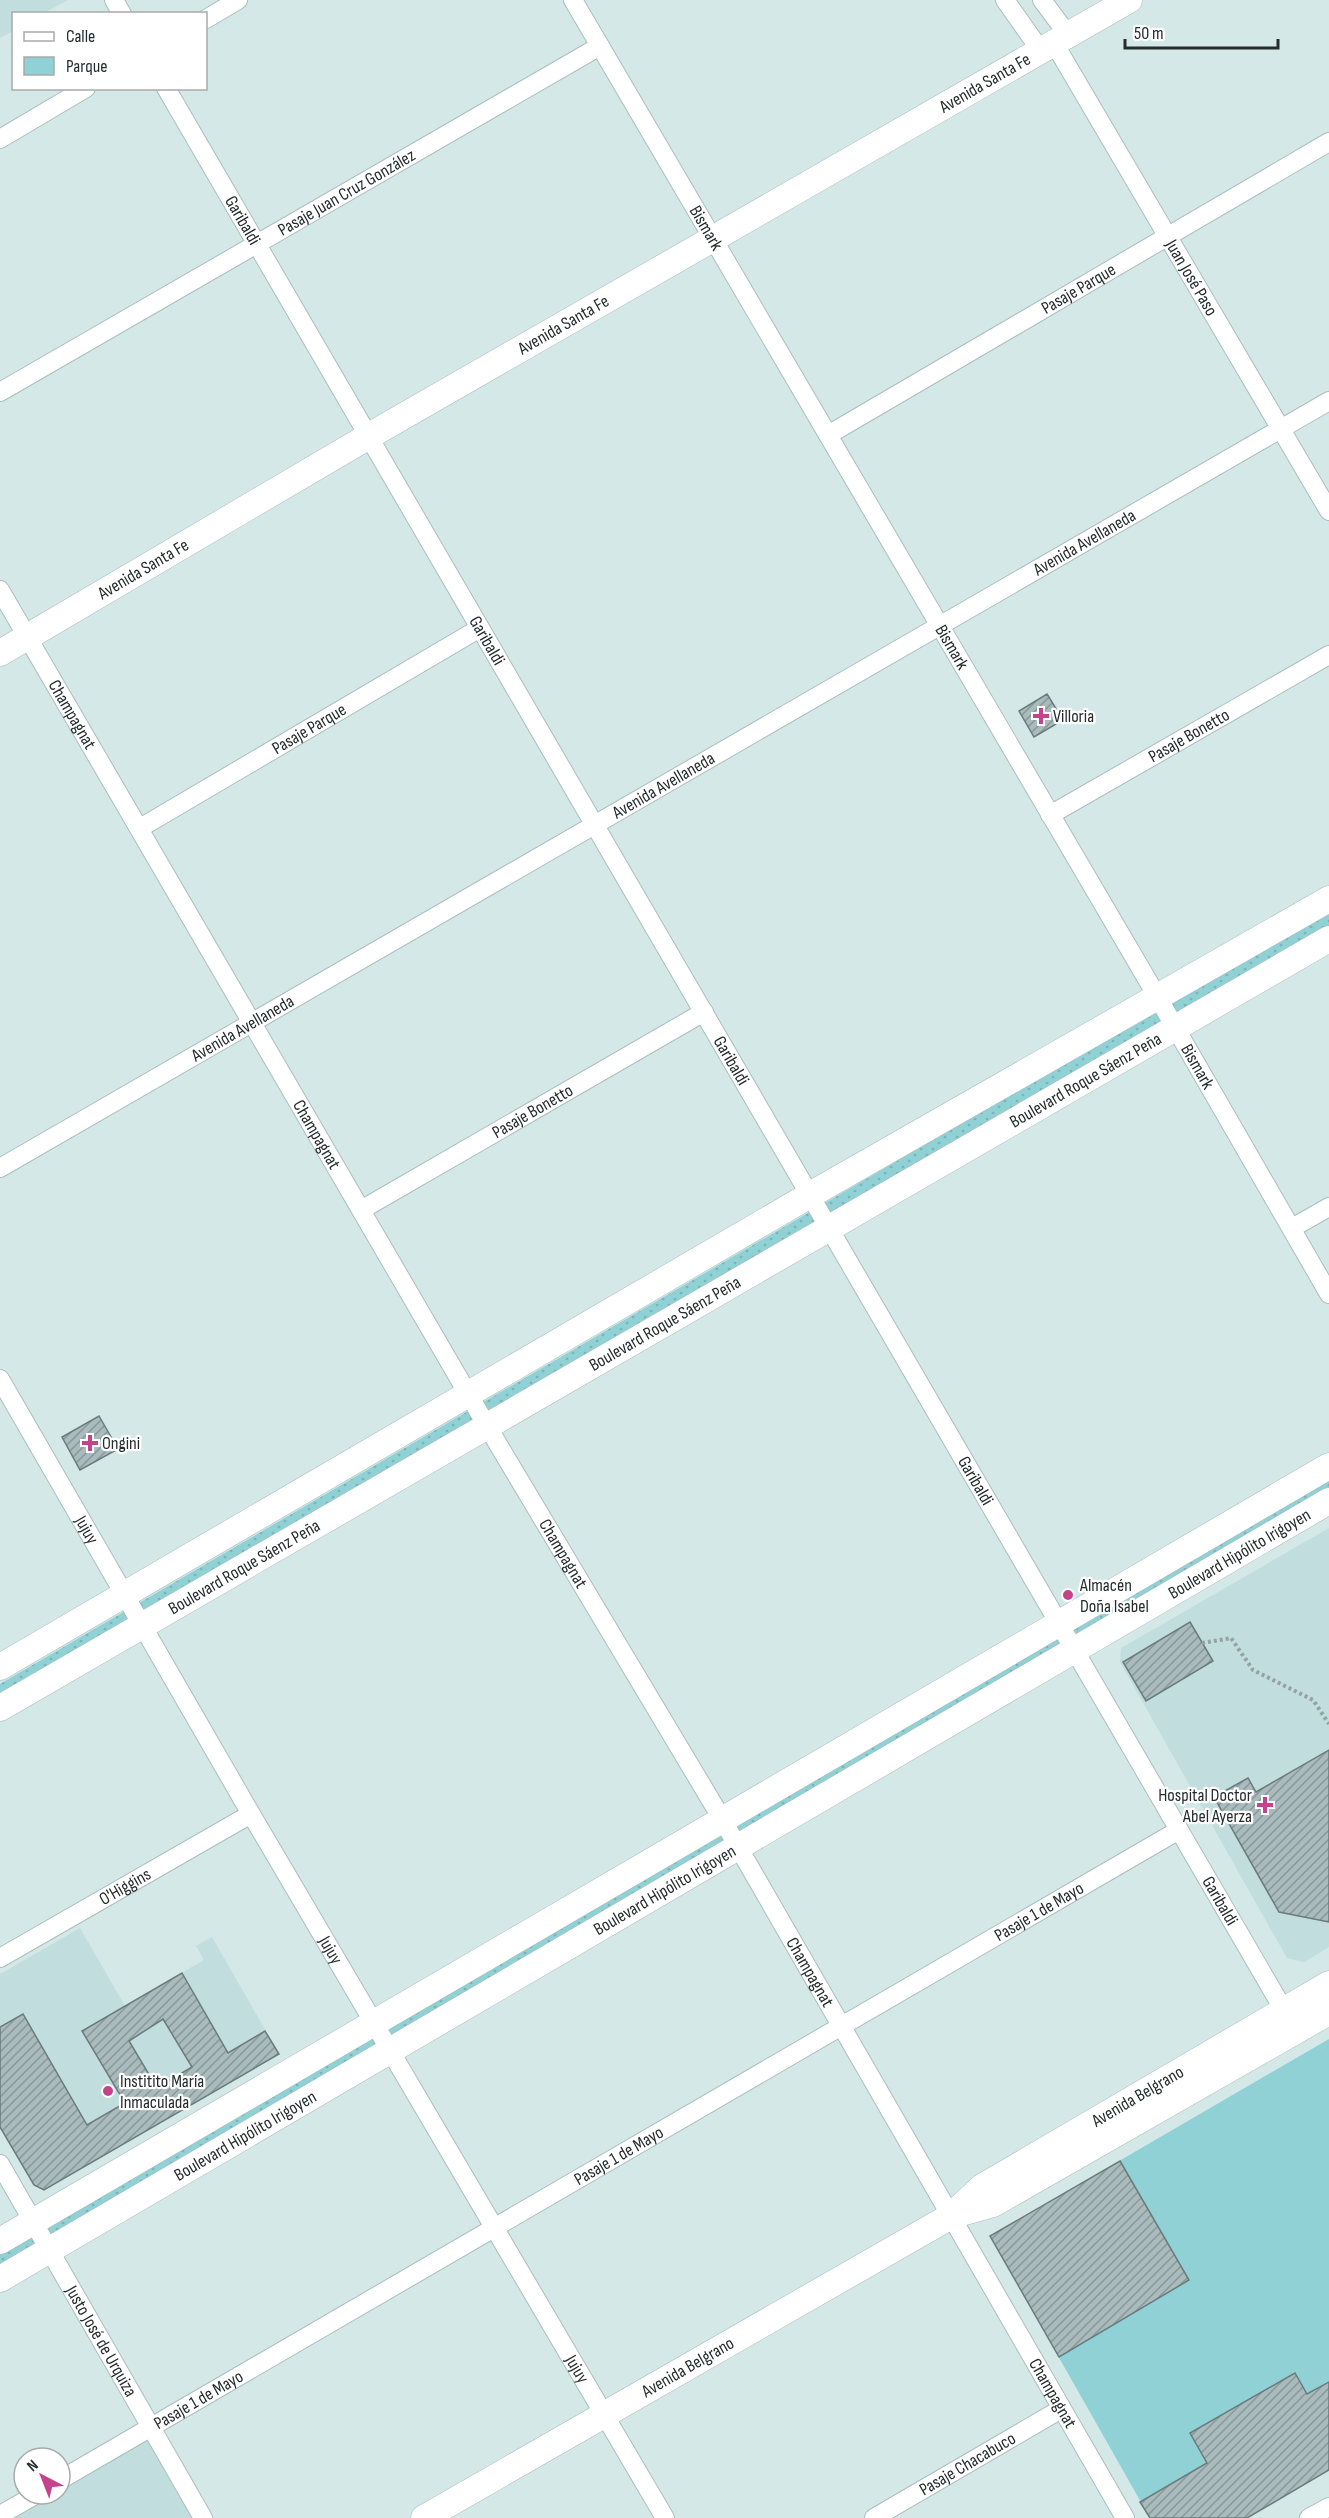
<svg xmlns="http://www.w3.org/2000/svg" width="1329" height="2518" font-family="'Sofia Sans Condensed',sans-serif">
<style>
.built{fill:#c1ddde}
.grass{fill:url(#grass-dots)}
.park{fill:#8fd1d4}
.building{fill:url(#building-hatch);stroke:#6a7b7c;stroke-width:1.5;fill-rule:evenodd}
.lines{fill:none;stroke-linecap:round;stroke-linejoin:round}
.street-casing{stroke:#abbebe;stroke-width:20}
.secondary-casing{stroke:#abbebe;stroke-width:27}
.path{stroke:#93a2a2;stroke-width:4;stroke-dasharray:3 3;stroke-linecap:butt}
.street{stroke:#fff;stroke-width:18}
.secondary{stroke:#fff;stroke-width:26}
.poi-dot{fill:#c5438b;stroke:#fff;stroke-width:2}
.labels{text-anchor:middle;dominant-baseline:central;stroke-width:4.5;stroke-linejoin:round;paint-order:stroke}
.street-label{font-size:18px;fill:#252c2c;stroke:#fff}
.poi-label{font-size:18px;fill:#252c2c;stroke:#fff;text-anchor:start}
</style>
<defs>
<pattern id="grass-dots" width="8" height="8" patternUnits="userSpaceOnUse" patternTransform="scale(1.5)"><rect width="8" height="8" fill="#8fd1d4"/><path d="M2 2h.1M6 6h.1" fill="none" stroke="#7bb4b6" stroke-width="1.8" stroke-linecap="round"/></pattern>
<pattern id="building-hatch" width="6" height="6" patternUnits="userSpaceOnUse" patternTransform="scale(1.5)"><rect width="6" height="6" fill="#a9bbbc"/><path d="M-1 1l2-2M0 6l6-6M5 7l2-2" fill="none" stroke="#899899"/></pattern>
</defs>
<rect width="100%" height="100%" fill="#d4e8e8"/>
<path class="built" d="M0,0H68L44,13L14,14L13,31L0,38Z
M1329,1528V1947L1304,1962L1287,1958L1120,1662L1121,1648Z
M80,1928L125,2006L204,1960L196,1946L212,1937L279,2054L44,2190L34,2185L0,2127V1974Z
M151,2427L203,2518H0L37,2494H60V2480Z"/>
<path class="grass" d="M1329,909V927L0,1698V1684Z
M1329,1466V1501L0,2279V2241Z"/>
<path class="park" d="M1329,2039V2470L1247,2518H1150L990,2236Z"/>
<path class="building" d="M1047,694L1063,720L1034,737L1019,711Z
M99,1416L118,1449L80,1470L62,1437Z
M1190,1622L1213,1661L1146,1701L1123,1662Z
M1329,1750V1922L1279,1912L1214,1797L1248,1778L1256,1792Z
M182,1973L228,2053L265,2031L279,2054L44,2190L34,2185L0,2127V2027L23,2014L87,2125L125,2103L82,2031ZM163,2019L192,2067L157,2088L129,2041Z
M1120,2161L1189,2280L1059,2357L990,2236Z
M1295,2373L1307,2394L1329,2382V2470L1247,2518H1150L1140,2502L1207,2463L1190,2433Z"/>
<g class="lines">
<defs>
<g id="street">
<path d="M114,0L122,14"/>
<path id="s1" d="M573,0L1175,1027L1329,1294"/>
<path d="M1005,0L1041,51"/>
<path d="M1042,0L1068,35"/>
<path d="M206,19L238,0"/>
<path id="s2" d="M1054,43L1329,511"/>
<path id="s3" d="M166,88L1289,2019"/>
<path d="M0,139L86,88"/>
<path id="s4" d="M0,392L600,46"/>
<path id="s5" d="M828,435L1329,142"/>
<path id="s6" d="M0,590L468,1394L722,1819L1125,2518"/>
<path id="s7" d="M1050,815L1329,655"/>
<path id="s8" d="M140,828L480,628"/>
<path id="s9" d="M0,1168L1329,401"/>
<path id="s10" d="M361,1210L704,1012"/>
<path d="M1292,1228L1329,1207"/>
<path id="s11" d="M0,1379L251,1814L665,2518"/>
<path id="s12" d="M0,1958L251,1814"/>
<path id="s13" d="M0,2164L203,2518"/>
<path id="s14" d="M60,2480L1179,1830"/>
<path d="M0,2515L37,2494"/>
<path id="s15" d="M874,2518L1061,2409"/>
<path d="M1309,2518L1329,2507"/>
</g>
<g id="secondary">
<path id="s16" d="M0,653L369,436L1129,0"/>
<path d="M0,1667L810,1195L1329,899"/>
<path id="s17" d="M0,1708L1329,939"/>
<path d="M954,2215L993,2204L1329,2012"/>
<path d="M0,2241L1329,1466"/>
<path id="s18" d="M0,2279L1329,1501"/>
<path id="s19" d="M424,2518L951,2216L982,2187L1329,1984"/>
</g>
</defs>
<use href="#street" class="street-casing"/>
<use href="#secondary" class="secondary-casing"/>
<path class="path" d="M1202,1643L1231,1638L1253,1670L1313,1700L1329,1724"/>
<use href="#street" class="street"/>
<use href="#secondary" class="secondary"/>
</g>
<g class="poi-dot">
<path d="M1038 707h6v6h6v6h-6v6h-6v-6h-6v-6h6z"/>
<path d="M87 1434h6v6h6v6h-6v6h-6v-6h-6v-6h6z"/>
<circle cx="1068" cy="1595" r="6"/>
<path d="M1262 1796h6v6h6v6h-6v6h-6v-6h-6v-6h6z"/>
<circle cx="108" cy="2091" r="6"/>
</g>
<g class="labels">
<g class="street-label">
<text stroke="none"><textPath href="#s16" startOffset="1138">Avenida Santa Fe</textPath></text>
<text stroke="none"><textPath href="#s4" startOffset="400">Pasaje Juan Cruz González</textPath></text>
<text stroke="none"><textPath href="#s3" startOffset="153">Garibaldi</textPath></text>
<text stroke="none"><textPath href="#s1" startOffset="264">Bismark</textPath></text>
<text stroke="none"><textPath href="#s2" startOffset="272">Juan José Paso</textPath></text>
<text stroke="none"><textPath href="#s5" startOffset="290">Pasaje Parque</textPath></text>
<text stroke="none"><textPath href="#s16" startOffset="652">Avenida Santa Fe</textPath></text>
<text stroke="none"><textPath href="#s9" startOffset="1252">Avenida Avellaneda</textPath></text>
<text stroke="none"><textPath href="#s16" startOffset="166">Avenida Santa Fe</textPath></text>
<text stroke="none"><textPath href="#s3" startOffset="639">Garibaldi</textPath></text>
<text stroke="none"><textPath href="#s1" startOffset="750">Bismark</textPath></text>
<text stroke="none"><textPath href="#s6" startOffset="144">Champagnat</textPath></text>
<text stroke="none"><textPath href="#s8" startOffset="196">Pasaje Parque</textPath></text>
<text stroke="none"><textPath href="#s7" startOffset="160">Pasaje Bonetto</textPath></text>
<text stroke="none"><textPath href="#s9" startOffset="766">Avenida Avellaneda</textPath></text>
<text stroke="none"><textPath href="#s9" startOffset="280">Avenida Avellaneda</textPath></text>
<text stroke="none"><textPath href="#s3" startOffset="1125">Garibaldi</textPath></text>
<text stroke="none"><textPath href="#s1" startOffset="1236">Bismark</textPath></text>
<text stroke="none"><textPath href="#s17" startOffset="1254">Boulevard Roque Sáenz Peña</textPath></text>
<text stroke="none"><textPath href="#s10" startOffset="198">Pasaje Bonetto</textPath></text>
<text stroke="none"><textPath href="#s6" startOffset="630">Champagnat</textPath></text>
<text stroke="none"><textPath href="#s17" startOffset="768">Boulevard Roque Sáenz Peña</textPath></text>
<text stroke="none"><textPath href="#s3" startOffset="1611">Garibaldi</textPath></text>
<text stroke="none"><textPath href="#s11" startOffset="174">Jujuy</textPath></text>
<text stroke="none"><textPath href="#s6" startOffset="1116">Champagnat</textPath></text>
<text stroke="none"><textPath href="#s18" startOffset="1436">Boulevard Hipólito Irigoyen</textPath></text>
<text stroke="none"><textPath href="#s17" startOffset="282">Boulevard Roque Sáenz Peña</textPath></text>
<text stroke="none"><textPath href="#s12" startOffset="144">O'Higgins</textPath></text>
<text stroke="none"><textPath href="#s18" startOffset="770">Boulevard Hipólito Irigoyen</textPath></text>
<text stroke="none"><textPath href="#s3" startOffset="2097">Garibaldi</textPath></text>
<text stroke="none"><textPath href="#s14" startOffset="1132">Pasaje 1 de Mayo</textPath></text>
<text stroke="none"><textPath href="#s11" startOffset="660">Jujuy</textPath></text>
<text stroke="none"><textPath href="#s6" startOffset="1602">Champagnat</textPath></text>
<text stroke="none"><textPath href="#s19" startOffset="830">Avenida Belgrano</textPath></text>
<text stroke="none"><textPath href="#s18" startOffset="284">Boulevard Hipólito Irigoyen</textPath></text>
<text stroke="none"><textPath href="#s14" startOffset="646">Pasaje 1 de Mayo</textPath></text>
<text stroke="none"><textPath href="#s13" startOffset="204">Justo José de Urquiza</textPath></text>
<text stroke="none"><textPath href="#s19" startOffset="304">Avenida Belgrano</textPath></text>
<text stroke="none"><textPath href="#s11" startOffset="1146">Jujuy</textPath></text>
<text stroke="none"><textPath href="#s6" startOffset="2088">Champagnat</textPath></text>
<text stroke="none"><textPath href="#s14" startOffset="160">Pasaje 1 de Mayo</textPath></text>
<text stroke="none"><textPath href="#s15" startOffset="108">Pasaje Chacabuco</textPath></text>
</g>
<g class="poi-label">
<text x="1053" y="716">Villoria</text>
<text x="102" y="1443">Ongini</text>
<text x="1080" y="1585">Almacén<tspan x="1080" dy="21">Doña Isabel</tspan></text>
<text x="1252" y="1795" text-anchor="end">Hospital Doctor<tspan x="1252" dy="21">Abel Ayerza</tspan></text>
<text x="120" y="2081">Institito María<tspan x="120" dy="21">Inmaculada</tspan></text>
</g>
</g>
<rect x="12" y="12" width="195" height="78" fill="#ffffff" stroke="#a8abab" stroke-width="1.5"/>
<rect x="24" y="32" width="30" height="9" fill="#ffffff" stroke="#a8abab" stroke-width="1.5"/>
<text x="66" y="42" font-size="18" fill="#252c2c">Calle</text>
<rect x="24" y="57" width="30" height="18" fill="#8fd1d4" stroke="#a8abab" stroke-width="1.5"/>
<text x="66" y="72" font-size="18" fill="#252c2c">Parque</text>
<g transform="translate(42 2476) rotate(318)"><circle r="28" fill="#ffffff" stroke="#a8abab" stroke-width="1.5"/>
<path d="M0-4.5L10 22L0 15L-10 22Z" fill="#c5438b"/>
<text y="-9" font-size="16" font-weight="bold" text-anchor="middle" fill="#252c2c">N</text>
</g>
<path d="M1125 39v9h153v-9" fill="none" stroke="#252c2c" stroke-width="3"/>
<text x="1134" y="39" font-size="18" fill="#252c2c" stroke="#ffffff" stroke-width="4.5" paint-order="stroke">50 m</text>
</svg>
